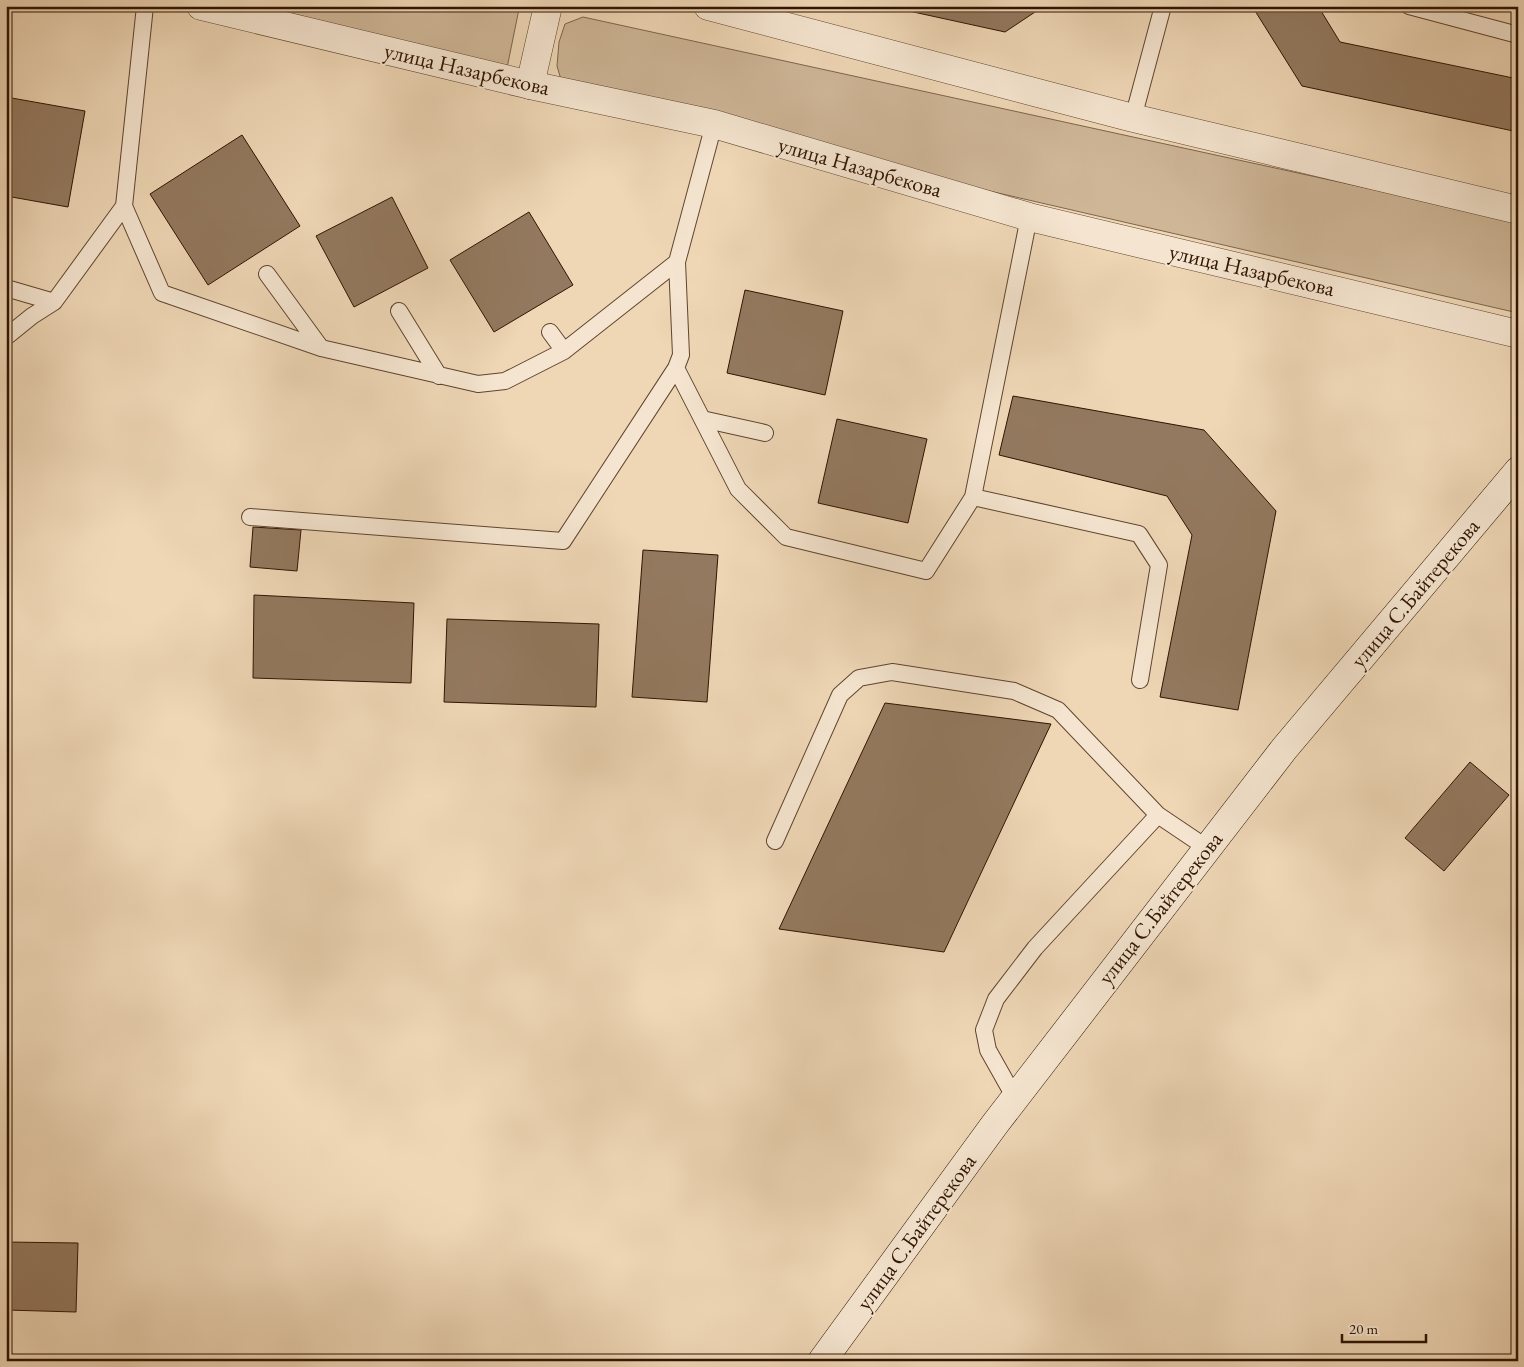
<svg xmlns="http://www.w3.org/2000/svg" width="1524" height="1367" font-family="'EB Garamond',serif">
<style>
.green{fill:#ceb697;stroke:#7e654c}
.building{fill:#93795f;stroke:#2f1401}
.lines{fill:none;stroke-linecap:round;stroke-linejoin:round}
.service-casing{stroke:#5f452e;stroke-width:18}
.minor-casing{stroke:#5f452e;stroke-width:29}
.tertiary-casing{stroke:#5f452e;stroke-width:29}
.secondary-casing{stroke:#2f1401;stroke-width:29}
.service{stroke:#f5e5d0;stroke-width:16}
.minor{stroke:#f5e5d0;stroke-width:28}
.tertiary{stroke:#f5e5d0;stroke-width:28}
.secondary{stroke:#f5e5d0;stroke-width:28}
.labels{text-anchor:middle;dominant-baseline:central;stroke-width:4;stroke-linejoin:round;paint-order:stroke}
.street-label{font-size:22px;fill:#2f1401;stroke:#f5e5d0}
</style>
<rect width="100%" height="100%" fill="#efd7b6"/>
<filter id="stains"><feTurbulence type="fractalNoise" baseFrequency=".004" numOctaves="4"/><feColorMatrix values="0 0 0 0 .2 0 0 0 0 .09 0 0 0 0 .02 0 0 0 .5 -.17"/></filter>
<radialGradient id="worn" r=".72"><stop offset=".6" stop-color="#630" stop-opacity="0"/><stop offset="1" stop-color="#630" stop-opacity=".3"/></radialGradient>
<path class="green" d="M208,6H510L519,9L506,73Z
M583,17L1518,221V313L565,93L557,66L559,42L565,24Z"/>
<path class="building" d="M886,6H1044L1005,32Z
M1252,6H1318L1340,42L1518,79V132L1302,86Z
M6,97L85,111L68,207L6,196Z
M242,135L300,226L208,285L150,194Z
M392,197L428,268L354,307L316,236Z
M529,212L573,285L494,332L450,260Z
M745,290L843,311L825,395L727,373Z
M1013,396L1204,430L1276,511L1238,710L1160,697L1192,535L1167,496L999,455Z
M837,419L927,439L908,523L818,503Z
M253,527L301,530L297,571L250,567Z
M643,550L718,555L707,702L632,697Z
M254,595L414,603L411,683L253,678Z
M447,619L599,624L596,707L444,702Z
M885,703L1051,724L944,952L779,929Z
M1470,762L1509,795L1444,871L1405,838Z
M6,1242L78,1243L76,1312L6,1310Z"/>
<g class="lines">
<defs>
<path id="service" d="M1409,6L1518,35
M1133,118L1163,6
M124,206L162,293L321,348L478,384L505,381L564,351L677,262
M267,274L321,348
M6,288L54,302
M399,311L439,376
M550,332L564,351
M6,337L32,316L54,302L124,206L145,6
M676,368L738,489L786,537L926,571L973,497L1029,217
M702,419L765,433
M973,497L1139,534L1159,565L1140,680
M250,517L563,541L676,368L681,355L677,262L714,124
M775,841L840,695L859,678L892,672L1014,691L1058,710L1158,815L1207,848
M1015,1098L988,1050L984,1030L996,999L1035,948L1158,815"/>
<path id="minor" d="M530,85L548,6"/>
<path id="tertiary" d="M201,6L530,85L714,124L1029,217L1518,334
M708,6L1133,118L1518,210"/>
<path id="secondary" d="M822,1361L995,1124L1284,749L1518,471"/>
</defs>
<use href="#service" class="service-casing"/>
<use href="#minor" class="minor-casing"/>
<use href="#tertiary" class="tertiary-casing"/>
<use href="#secondary" class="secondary-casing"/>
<use href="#service" class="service"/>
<use href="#minor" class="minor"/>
<use href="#tertiary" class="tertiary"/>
<use href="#secondary" class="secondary"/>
</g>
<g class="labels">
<g class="street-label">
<text transform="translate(467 69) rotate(13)">улица Назарбекова</text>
<text transform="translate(860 167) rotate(16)">улица Назарбекова</text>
<text transform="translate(1252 270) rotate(13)">улица Назарбекова</text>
<text transform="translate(1415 593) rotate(-50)">улица С.Байтерекова</text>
<text transform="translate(1160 908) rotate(-52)">улица С.Байтерекова</text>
<text transform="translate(916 1232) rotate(-54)">улица С.Байтерекова</text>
</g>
</g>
<rect width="1524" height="1367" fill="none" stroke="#efd7b6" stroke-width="25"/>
<rect x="8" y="8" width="1509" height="1352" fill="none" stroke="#2f1401" stroke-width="2.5"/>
<rect x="12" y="12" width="1499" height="1342" fill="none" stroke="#2f1401"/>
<path d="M1342 1334v8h84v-8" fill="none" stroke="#2f1401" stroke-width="2.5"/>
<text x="1349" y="1334" font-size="15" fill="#2f1401" stroke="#f5e5d0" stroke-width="4" paint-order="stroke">20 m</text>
<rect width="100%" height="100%" filter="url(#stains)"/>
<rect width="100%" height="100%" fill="url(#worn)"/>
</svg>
